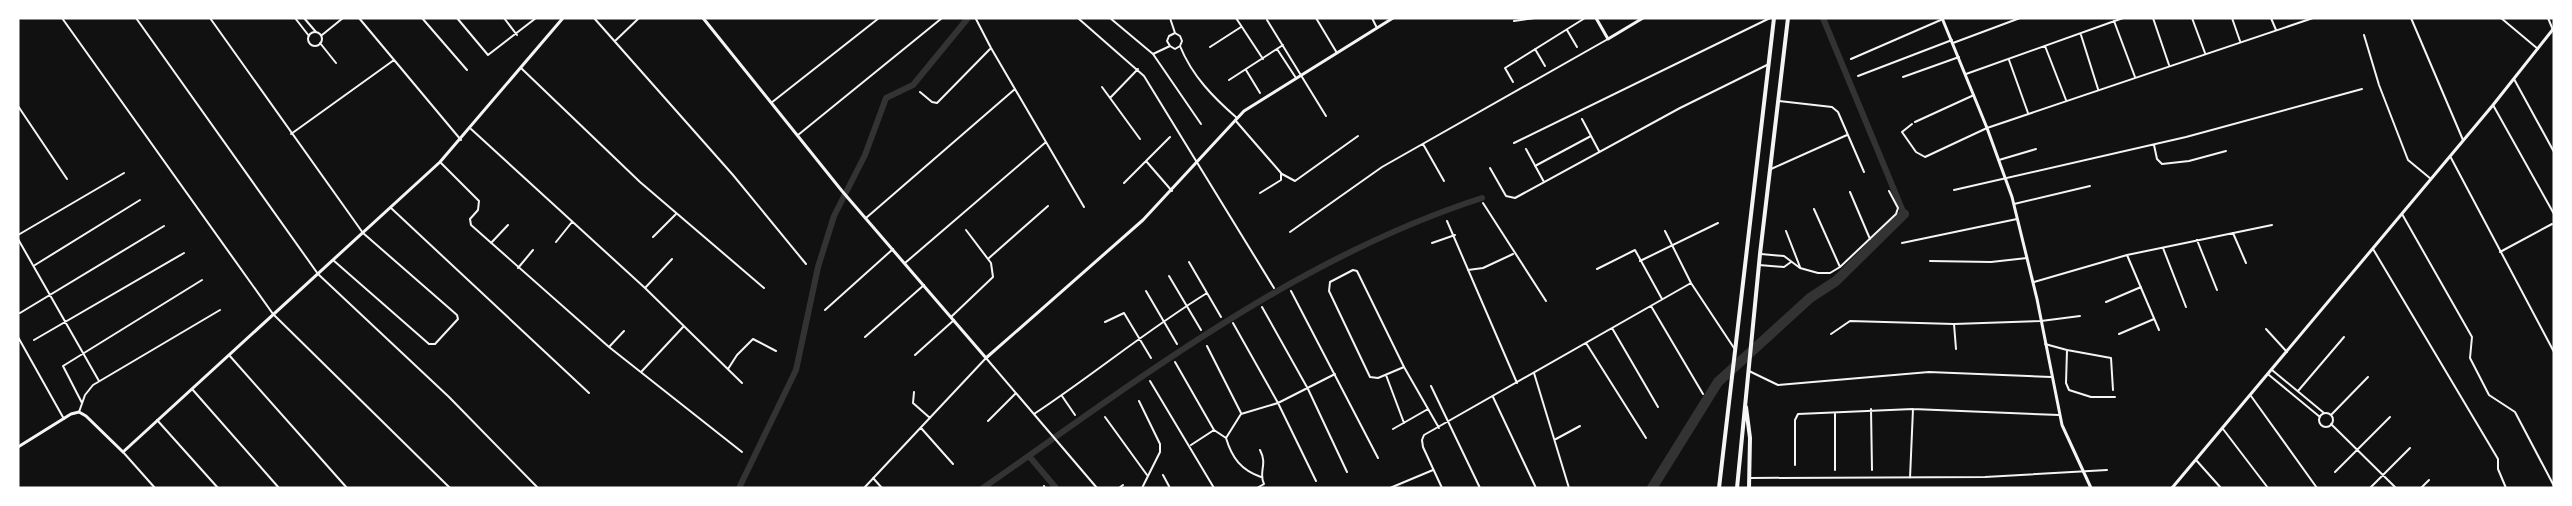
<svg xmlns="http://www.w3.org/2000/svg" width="2572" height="506" font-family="Ubuntu,sans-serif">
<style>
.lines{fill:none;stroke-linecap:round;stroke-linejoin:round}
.canal{stroke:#333;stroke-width:6}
.river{stroke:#333;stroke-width:10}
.minor{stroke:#f5f5f5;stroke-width:2}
.tertiary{stroke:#f5f5f5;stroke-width:3}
.secondary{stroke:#f5f5f5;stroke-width:3}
.primary{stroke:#f5f5f5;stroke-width:4}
</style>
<rect width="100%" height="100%" fill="#111"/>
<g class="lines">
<path class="canal" d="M1823,18L1904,214
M1029,456L1056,488
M739,488L796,370L818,267L834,216L865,155L886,98L913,85L968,18
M983,488C1139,379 1298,257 1482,198"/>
<path class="river" d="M1652,488L1718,382L1810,298L1836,281L1904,214"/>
<path class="minor" d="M62,18L273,314L450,488
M136,18L318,274L449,397L538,488
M210,18L363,233L457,315L458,319L435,344H429L333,260
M295,18L309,36
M304,18L316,32
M359,18L461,140
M422,18L467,70
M457,18L488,55L536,18
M504,18L517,35
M594,18L733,175L806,264
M1110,18L1153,54L1201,124
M1170,18L1175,33L1180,36L1182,41L1180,46L1175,49L1170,46L1167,41L1169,36L1175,33
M1236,18L1263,59
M1316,18L1337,53
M1372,18L1377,28
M2153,18L2169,65
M2192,18L2205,53
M2232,18L2240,41
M2271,18L2276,30
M2411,18L2463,140
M2501,18L2538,49
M2548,18L2553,30
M976,19L991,48L1084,207
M1079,19L1144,76L1274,288
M1267,20L1326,116
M1514,21L1535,18
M2114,21L2135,77
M1567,30L1577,47
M308 39a7 7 0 1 1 14 0a7 7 0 1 1-14 0Z
M322,35L343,18
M2081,35L2098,89
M2364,35L2379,85L2408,160L2431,179
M615,41L639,18
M320,43L336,63
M1953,43L2020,18
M1180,46C1192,76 1214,98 1237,118
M2045,46L2066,100
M1210,47L1241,27
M1277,49L1296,78
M1535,49L1545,66
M1153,54L1170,46
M1851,59L1943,19
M2009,60L2028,113
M521,68L640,182L764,288
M1246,70L1260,93
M1966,74L2123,18
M1858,76L1952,40
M1903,77L1959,57
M2514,79L2554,152
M1229,80L1283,45
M1513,82L1505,68L1585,18
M1102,87L1140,139
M920,92L932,102L937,103L990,49
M1110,98L1138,69
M1779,101L1832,107L1838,112L1864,172
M771,103L879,18
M2493,105L2554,214
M18,106L67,179
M1582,119L1599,151
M1235,120L1281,173V180L1260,193
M1915,122L1974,95
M1912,124L1902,132L1916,152L1925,157L1987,128L2313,18
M471,129L645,288L742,383
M291,134L394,60
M798,135L942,18
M1170,137L1146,161L1172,191
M1514,143L1770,18
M1423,144L1444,181
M2154,145L2157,159L2162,164L2189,161L2226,151
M1526,149L1544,182
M2450,156L2554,352
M1999,160L2036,149
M440,162L479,201L478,210L470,219L471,225L609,347L742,452
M1535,166L1591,136
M1490,168L1506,196L1515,198L1680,108L1769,64
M1771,169L1847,135
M1282,174L1295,181L1358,136
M1124,183L1146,161
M1954,190L2186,137L2362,89
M1850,192L1870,239
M1483,203L1546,301
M2014,204L2090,186
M391,208L589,393
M1814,209L1840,267
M2402,214L2472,337L2470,358L2489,395L2515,412L2554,486
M866,218L1015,89
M1447,221L1517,383
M1665,231L1691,283L1734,348
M1786,231L1800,267
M1290,232L1382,167L1608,39
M2233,233L2246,263
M18,235L124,173
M653,237L676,214
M18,239L99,381
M2197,240L2217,290
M556,242L572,222
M491,243L508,225
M1432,243L1455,235
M1902,243L2017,219
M2163,248L2186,307
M2373,249L2498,459V469L2506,488
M2500,252L2552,224
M1761,254L1784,256L1800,268L1818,273H1830L1840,267L1896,214L1898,208L1889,191
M2127,255L2159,330
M989,258L1048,206
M1640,261L1718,223
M1930,261L1991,262L2027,258
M1189,262L1221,317
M905,263L1046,142
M35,265L140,200
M1759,265L1784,267L1791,262
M518,268L533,250
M1597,269L1635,250L1662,299
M1468,270L1483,268L1513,254
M1169,276L1201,330
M2034,282L2127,255L2272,225
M645,288L672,259
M1146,291L1177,344
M1291,291L1378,458
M2106,302L2141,287
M1651,306L1703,394
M1262,307L1308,389L1347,472
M825,310L893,249
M20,313L164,226
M951,317L993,277L991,263L966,230
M1105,322L1124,313L1151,358
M1233,323L1278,403L1316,481
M1954,324L1956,349
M1612,328L1658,407
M2266,329L2287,352
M1831,334L1850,321L1954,324L2041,321L2080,316
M2119,334L2154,319
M18,337L64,419
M865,337L924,285
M34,340L184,253
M1586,343L1646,438
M2045,344L2067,350L2066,383L2069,390L2091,397H2115
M1207,346L1241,413
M609,347L624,331
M2067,350L2111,358L2113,390
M229,355L347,488
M915,355L954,320
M1175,362L1214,430
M1404,367L1378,378L1370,377L1329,291L1330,282L1353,270L1357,271L1404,367L1439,428
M728,369L737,355L753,339L776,351
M2272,370L2324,413
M642,371L683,327
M1749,371L1778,385L1929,372L2051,377
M1534,373L1569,488
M1386,375L1404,423
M2269,375L2320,417
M1150,381L1214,488
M1431,386L1480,488
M192,389L279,488
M2298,391L2344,337
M914,392L913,403L930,418
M1062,396L1075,415
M2251,396L2317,488
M1493,397L1536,488
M1139,401L1160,444V452L1142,488
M82,403L63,366L202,280
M1871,409L1872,470
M79,412L85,395L93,385L220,310
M1835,413V470
M2319 420a7 7 0 1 1 14 0a7 7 0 1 1-14 0Z
M1034,414C1093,375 1147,330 1207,293
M2331,415L2368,377
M1105,417L1147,475
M157,420L218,488
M988,421L1016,393
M2331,424L2396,488
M921,428L953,464
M1393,429L1428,409
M2223,429L2268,488
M1556,439L1580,426
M1191,445L1214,430L1226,438
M123,452L155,488
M2196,460L2221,488
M1795,465V420L1798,414L1913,409L2059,415
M2335,472L2390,417
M1163,475L1170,488
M1261,477C1241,470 1232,458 1226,438L1241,414L1278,403L1335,374
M873,478L882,488
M1750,478L1985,477L2107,470
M1910,478L1913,409
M1044,486L1045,488
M864,488L986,358L1097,488
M1119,488L1123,485
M1257,488L1264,484C1258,472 1268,465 1260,450
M1390,488L1433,470
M1442,488L1423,447L1422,440L1424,435L1691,283
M2370,488L2410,448
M2421,488L2429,480"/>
<path class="tertiary" d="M703,18L842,191L986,358L1143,220L1244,111L1393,18
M1596,18L1608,39L1643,18
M1942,18L1987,128L2012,197L2037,299L2062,425L2091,488
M18,447L71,414L79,412L86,416L123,452L440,162L563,18"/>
<path class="secondary" d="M2172,488L2493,105L2554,28"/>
<path class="primary" d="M1746,407L1750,438L1749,488
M1719,488L1774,18
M1737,488L1760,254L1788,18"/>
</g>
<rect width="2572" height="506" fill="none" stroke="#ffffff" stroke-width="39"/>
</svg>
